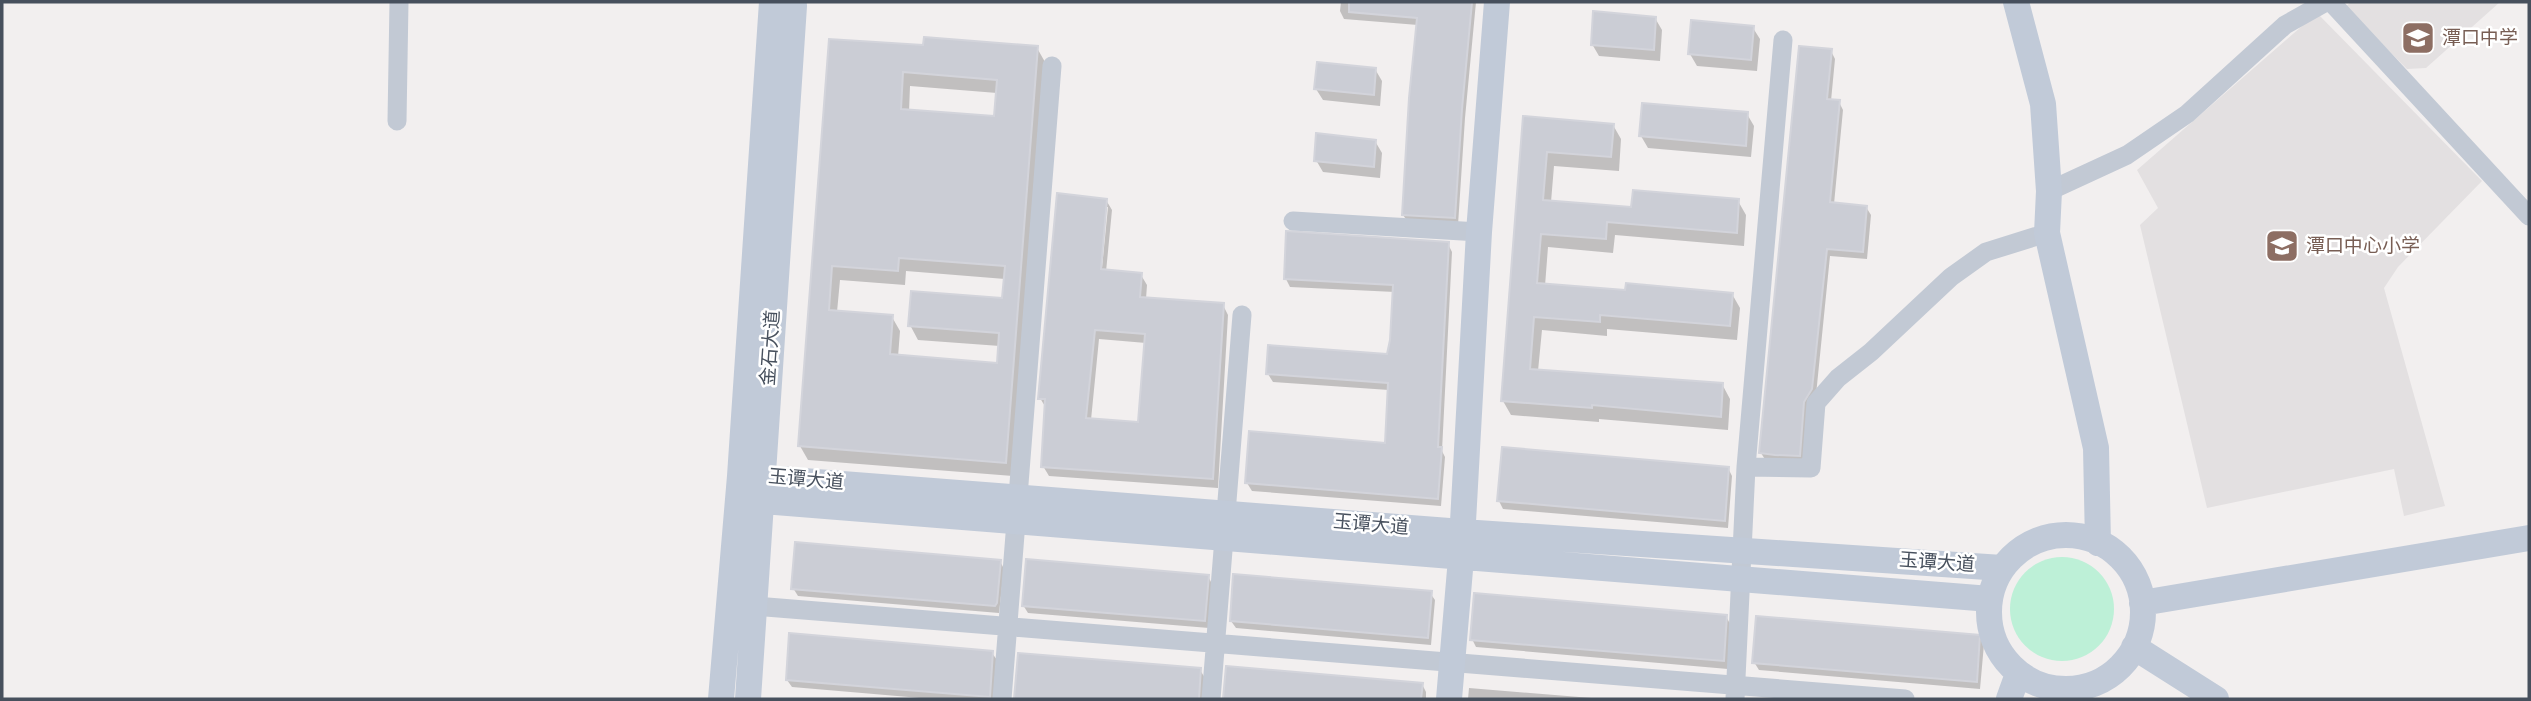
<svg xmlns="http://www.w3.org/2000/svg" width="2531" height="701" font-family="'Alegreya Sans','Noto Sans SC',sans-serif">
<style>
.education{fill:#e3e0e1}
.green{fill:#bdf0d7}
.shadow{fill:#0003;fill-rule:evenodd}
.building{fill:#cbcdd5;stroke:#d3d4db;stroke-width:2;fill-rule:evenodd}
.lines{fill:none;stroke-linecap:round;stroke-linejoin:round}
.street{stroke:#c2c9d4;stroke-width:19}
.secondary{stroke:#c1cad8;stroke-width:26}
.labels{text-anchor:middle;dominant-baseline:central;stroke-width:5;stroke-linejoin:round;paint-order:stroke}
.education-label{font-size:19px;fill:#785e54;stroke:#fff;text-anchor:start}
.street-label{font-size:19px;fill:#47505d;stroke:#fff}
</style>
<rect width="100%" height="100%" fill="#f2efef"/>
<path class="education" d="M2351,2H2500L2426,68L2407,69L2345,7Z
M2317,13L2482,181L2398,267L2384,288L2445,506L2404,516L2394,469L2207,508L2140,225L2158,208L2137,170Z"/>
<path class="green" d="M2010 609a52 52 0 1 1 104 0a52 52 0 1 1-104 0Z"/>
<path class="shadow" d="M1341,2H1476L1465,118L1458,225L1408,222L1403,215L1418,25L1344,19L1340,11Z
M1655,18L1662,30L1660,61L1599,56L1592,44Z
M1753,28L1760,39L1757,71L1697,66L1690,54Z
M831,40L925,47L1037,48L1045,62L1013,476L808,460L800,446ZM910,86L997,93L995,118L909,112ZM906,271L1005,279L1004,300L910,325L918,340L1000,346L999,365L898,357L900,331L892,317L837,312L840,280L905,285Z
M1831,51L1835,59L1831,101L1839,102L1843,110L1834,204L1866,207L1871,215L1867,259L1830,256L1816,395L1803,463L1766,461L1761,453Z
M1375,69L1382,81L1380,106L1323,100L1316,89Z
M1747,114L1754,126L1751,157L1648,148L1641,136Z
M1525,118L1613,125L1621,139L1619,171L1554,166L1551,202L1633,209L1738,201L1746,215L1744,246L1615,235L1613,253L1548,247L1545,286L1627,292L1732,294L1740,308L1737,340L1607,329V336L1542,330L1538,371L1722,384L1730,399L1728,430L1599,419V422L1511,415L1503,401Z
M1375,141L1382,153L1380,178L1323,172L1316,160Z
M1106,200L1112,210L1106,272L1141,275L1147,285L1146,299L1223,305L1228,315L1218,488L1049,476L1043,466L1046,408L1040,398ZM1105,207H1108L1101,278H1098ZM1099,339L1146,343L1140,424L1091,420Z
M1448,244L1452,252L1442,451L1445,457L1441,506L1252,491L1247,483L1386,445L1389,390L1273,382L1268,374L1389,355L1392,341L1395,292L1290,287L1286,279Z
M1728,468L1732,476L1728,528L1503,509L1499,501Z
M1000,561L1004,569L999,613L798,596L793,588Z
M1208,576L1212,584L1209,628L1028,613L1023,605Z
M1430,593L1435,600L1431,645L1236,628L1231,621Z
M1726,616L1730,624L1728,669L1476,647L1472,639Z
M1979,637L1984,644L1980,689L1759,670L1754,662Z
M992,653L997,660L994,699H932L792,687L787,680Z
M1020,655L1200,670L1205,678L1204,699H1016Z
M1228,668L1422,684L1426,692V699H1225Z
M1469,688L1604,699H1468Z"/>
<path class="building" d="M1349,2H1472L1462,109L1455,218L1402,215L1409,98L1417,18L1349,12Z
M1593,11L1656,17L1654,50L1591,45Z
M1691,20L1754,26L1751,60L1688,54Z
M924,37L1038,46L1006,463L798,446L829,39L923,45ZM903,72L997,80L994,116L901,109ZM899,258L1005,266L1002,298L911,291L908,326L999,333L997,363L890,354L893,315L829,310L832,266L898,271Z
M1799,46L1832,49L1827,99L1840,100L1830,202L1867,206L1863,252L1827,249L1812,389L1804,402L1800,456L1775,455L1759,453Z
M1317,62L1376,68L1374,95L1314,89Z
M1642,103L1748,112L1746,146L1639,136Z
M1523,116L1614,124L1611,157L1547,152L1543,200L1631,207L1633,190L1739,199L1737,233L1607,222L1606,239L1541,234L1537,283L1625,290L1626,283L1733,293L1730,326L1600,315V322L1534,317L1530,369L1723,383L1721,417L1592,405V408L1501,401Z
M1316,133L1376,140L1374,167L1314,161Z
M1057,193L1107,199L1101,269L1142,273L1140,297L1224,303L1213,479L1041,467L1045,399H1038ZM1095,330L1145,334L1138,422L1086,418Z
M1286,231L1449,242L1438,447H1442L1438,499L1245,483L1249,431L1385,443L1388,383L1266,374L1268,345L1387,354L1390,340L1393,285L1284,279Z
M1502,447L1729,467L1725,521L1497,501Z
M795,542L1001,560L997,603L995,606L791,589Z
M1026,559L1209,575L1205,621L1022,606Z
M1233,574L1432,591L1428,638L1230,621Z
M1474,593L1727,615L1724,661L1470,640Z
M1756,616L1980,635L1977,682L1752,663Z
M789,633L993,651L990,697L786,680Z
M1018,653L1201,668L1199,699H1014Z
M1226,666L1423,683L1421,699H1223Z"/>
<g class="lines">
<path class="street" d="M2331,2L2529,216
M397,121L399,2
M2049,191L2127,155L2187,114L2285,25L2326,2
M1293,221L1479,232
M1746,467L1783,40
M754,606L1905,699
M1002,699L1052,66
M1211,699L1242,315
M1735,699L1746,467L1811,468L1816,403L1838,378L1871,352L1951,277L1986,252L2047,233"/>
<path class="secondary" d="M2016,2L2043,104L2049,191L2047,233L2096,448L2098,543
M740,476L1462,532L2002,568
M738,499L1990,599
M1989 612a77 77 0 1 1 154 0a77 77 0 1 1-154 0Z
M2142,603L2529,538
M2134,647L2216,699
M721,699L740,476L772,2
M748,699L794,6L786,2
M1449,699L1461,558L1479,232L1497,2
M2009,699L2018,674"/>
</g>
<defs>
<symbol id="school-square" viewBox="-11 -11 22 22"><rect x="-9" y="-9" width="18" height="18" rx="4" fill="#8d6e63" stroke="#fff"/><path d="M0-5L7-2L0 1L-7-2ZM-4 1L0 2.5L4 1V4Q0 6-4 4Z" fill="#fff"/></symbol>
</defs>
<g fill-rule="evenodd">
<use href="#school-square" x="2399" y="19" width="38" height="38"/>
<use href="#school-square" x="2263" y="227" width="38" height="38"/>
</g>
<g class="labels">
<g class="education-label">
<text x="2442" y="38">潭口中学</text>
<text x="2306" y="246">潭口中心小学</text>
</g>
<g class="street-label">
<text transform="translate(771 348) rotate(-86)">金石大道</text>
<text transform="translate(806 480) rotate(5)">玉谭大道</text>
<text transform="translate(1371 525) rotate(5)">玉谭大道</text>
<text transform="translate(1937 563) rotate(4)">玉谭大道</text>
</g>
</g>
<rect width="2531" height="701" fill="none" stroke="#47505d" stroke-width="7"/>
</svg>
